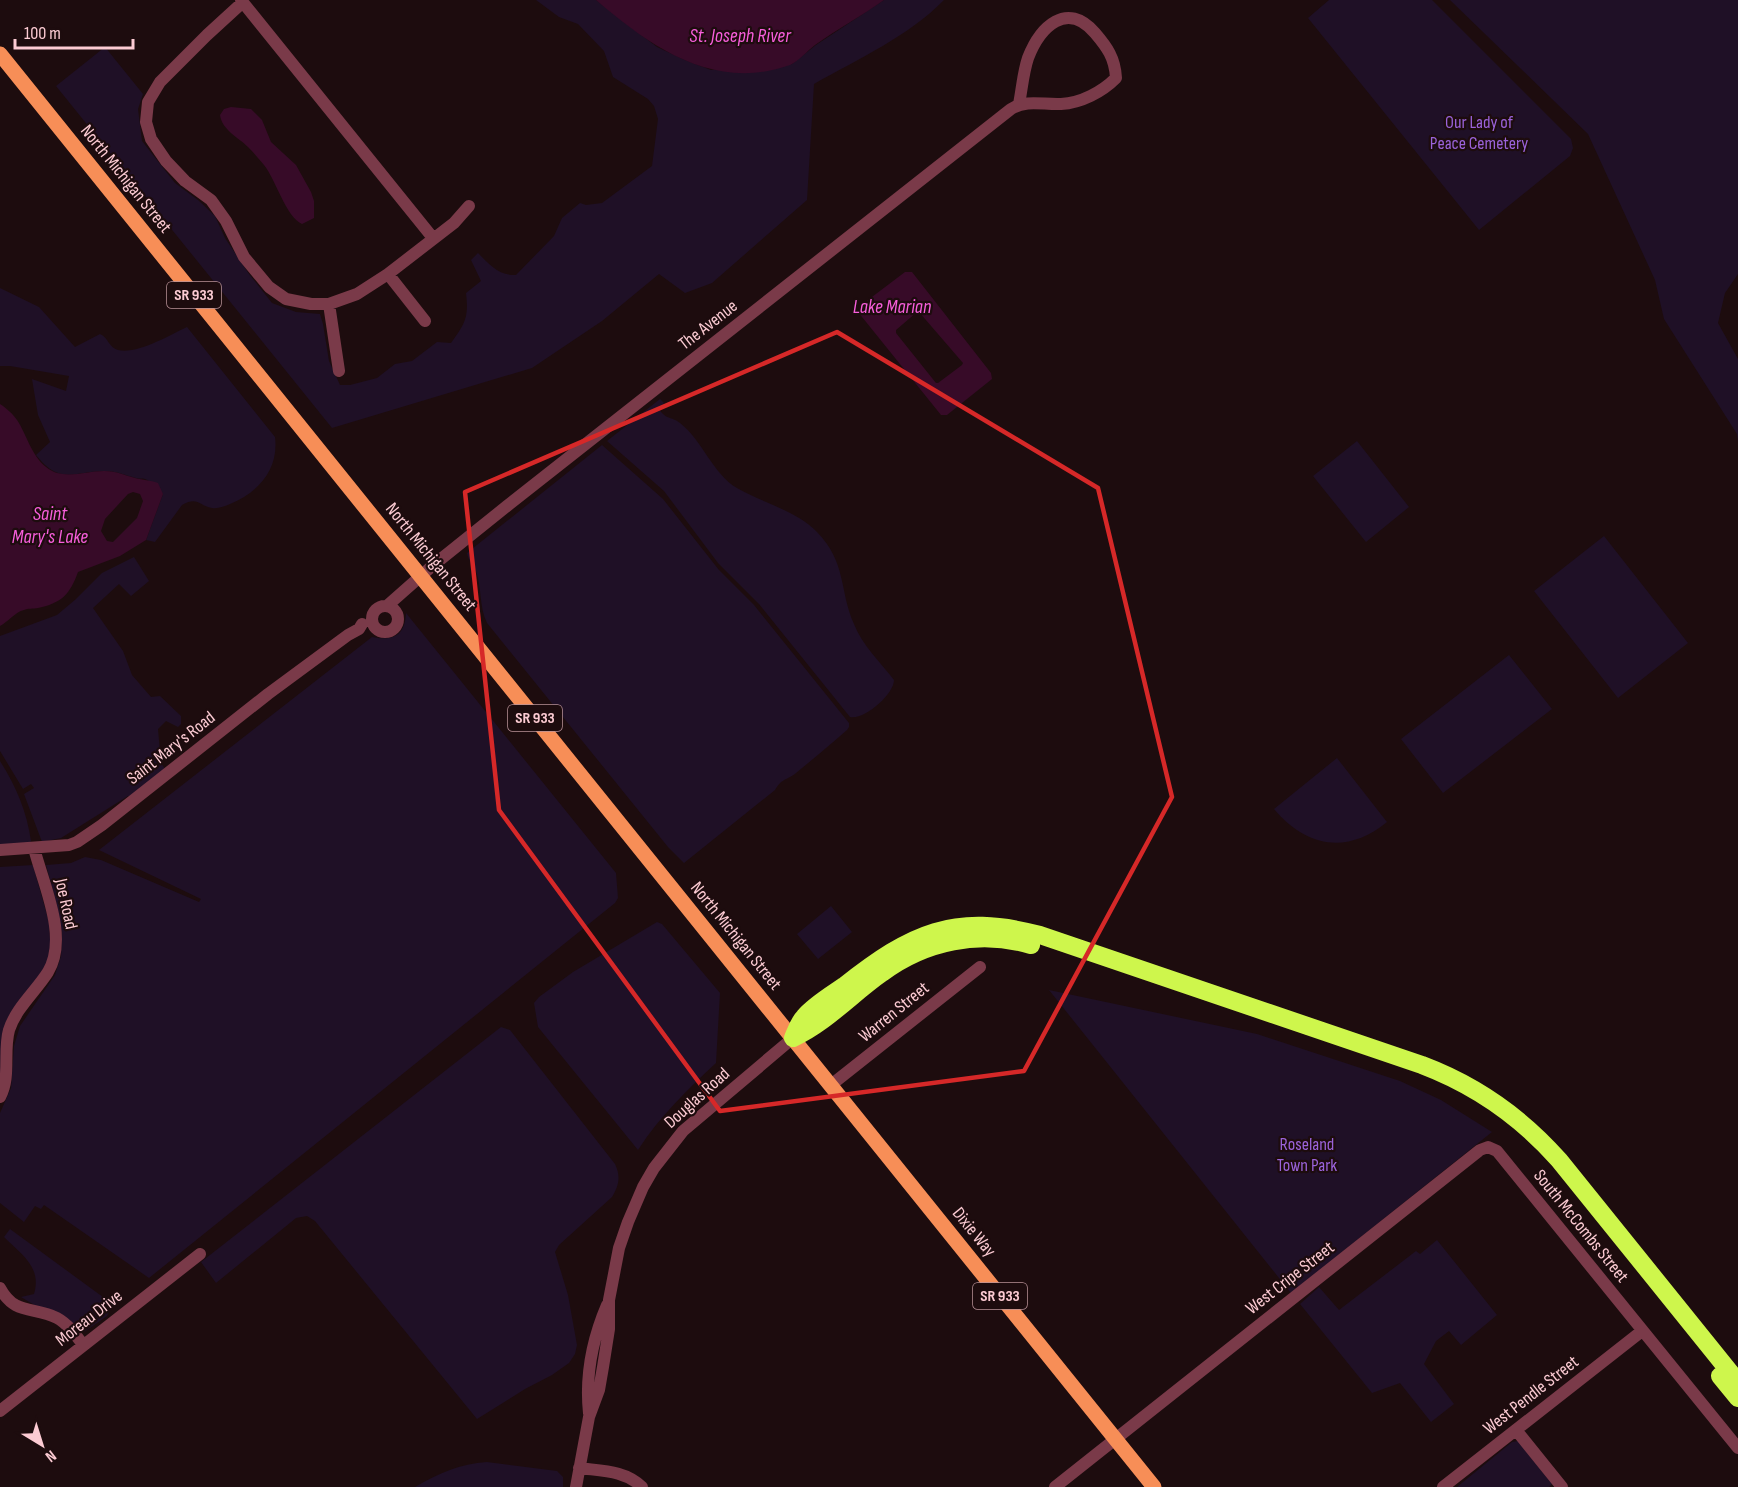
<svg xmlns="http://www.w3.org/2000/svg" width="1738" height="1487" font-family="'Sofia Sans Condensed',sans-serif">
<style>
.green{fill:#1f1026}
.water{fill:#370b28;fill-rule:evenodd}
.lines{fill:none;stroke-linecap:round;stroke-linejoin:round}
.minor{stroke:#7a3a49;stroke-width:12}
.major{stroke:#f78e57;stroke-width:15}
.highway{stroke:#cef64c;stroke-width:18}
.marked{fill:none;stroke:#d62828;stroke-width:4.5;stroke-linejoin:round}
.labels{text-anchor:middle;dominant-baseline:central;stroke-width:4.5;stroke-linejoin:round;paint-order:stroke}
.shield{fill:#1d0c0e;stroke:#b99298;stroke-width:1.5}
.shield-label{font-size:16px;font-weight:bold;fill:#fccbd3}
.park-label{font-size:18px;fill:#9b63da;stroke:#1d0c0e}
.street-label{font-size:18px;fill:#fccbd3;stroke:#1d0c0e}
.water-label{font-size:20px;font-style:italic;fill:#f75edb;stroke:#1d0c0e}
</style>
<rect width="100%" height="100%" fill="#1d0c0e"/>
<path class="green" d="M536,0H596L657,47L685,60L711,70L792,64L816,45L884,0H944C909,36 858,59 814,84L807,200L712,283L685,293L659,274L602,321L532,368L332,428L56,86L105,47L143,94L138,109L142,141L175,183L198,200L215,216L225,238L249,274L272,303L296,312L320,314L323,324L329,361L340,385H350L377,378L395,364L412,361L437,342L451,343C465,323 469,318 466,293L481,281L471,260L478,253C489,264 499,276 516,275L554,236L562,218L580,203L586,205L602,203L652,166L658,119L654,106L648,99L613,77L604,51L578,24L559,17Z
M1329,0H1432L1571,139L1573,148L1570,156L1479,230L1308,18Z
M1450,0H1738V274L1725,293L1718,323L1738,359V442L1737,434L1664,319L1655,280L1588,134Z
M0,288L39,307L75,347L100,334C108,337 109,348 118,350C136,355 170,335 187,327L275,437C279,469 259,492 230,504C225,506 218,509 212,508C199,506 198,496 182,505L155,542L146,540L163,494C158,490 151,481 145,479C142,478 139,479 136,478C124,475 118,471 104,471C72,472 60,485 36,455L50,442L38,415L32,379L66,391L69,376L10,366H0Z
M660,399L664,403L659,409C666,420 671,416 680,423C702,440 713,474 737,488C763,503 797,511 817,532C847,563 839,590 854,624C862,645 881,663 894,680C894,694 865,720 850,717L759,604L718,563L664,491L607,441Z
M1357,441L1409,507L1366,542L1313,476Z
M602,445L663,499L719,570L754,605L849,723V727L847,730C830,745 813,759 796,773C786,781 782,778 775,790L684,863L668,847L487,623C479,607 482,588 476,571C473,564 468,560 467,553Z
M1604,536L1688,643L1618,698L1534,591Z
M134,557L149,581L131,596L119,584L93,608L123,651L132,675L151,697L160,696L181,716V724L178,727L166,721L158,729L161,763L165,769L130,796H128L61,838L42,842L24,794L34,788L31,784L23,789L0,751V636L57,615L76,599L102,573Z
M406,613L616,873L618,898L615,903L149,1278L44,1205L41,1209L35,1206L24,1222L0,1203V1113L11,1088L14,1046L20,1026L55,975L61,956L62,935L57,905L46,865L71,863L85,857L101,860L199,902L201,899L99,850L372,637C393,641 405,636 406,613Z
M1509,655L1552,709L1443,793L1401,739Z
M1337,758L1387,822C1347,855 1306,847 1274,809Z
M0,761C16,786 27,812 31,841L28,845L0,846Z
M33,865L49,922L51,955L46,966L21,1000L0,1086V867Z
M831,906L852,932L818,959L797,934Z
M657,922L662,924L720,993L716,1063C687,1090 660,1116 638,1150L538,1027L534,1003L539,997L573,972Z
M1049,990L1257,1034L1400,1081L1441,1100L1492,1132L1291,1293Z
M501,1027L510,1030L615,1164C621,1177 619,1185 612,1197L559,1245L555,1252L568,1295L577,1345L575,1354L569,1363L552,1375L525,1389L477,1419L315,1221L307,1216L296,1218L216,1283L201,1262Z
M10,1229L107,1300L110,1310L107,1316L84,1332L78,1331L21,1297L34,1294C42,1267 22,1255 4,1237Z
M1437,1240L1497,1315L1461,1345L1449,1331L1436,1341L1424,1364L1454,1404L1431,1422L1400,1383L1372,1393L1300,1304L1319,1287L1339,1310L1416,1251L1420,1254Z
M1518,1441L1552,1484L1549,1487H1457L1512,1442Z
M487,1462L557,1471L563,1477V1487H415C439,1473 460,1464 487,1462Z"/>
<path class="water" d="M596,0H884C862,16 837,29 815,45C807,51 799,61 790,65C714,92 651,47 596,0Z
M231,107L251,109L262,120L271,142L296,165L311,192L314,201V218L302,224C286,217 276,180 264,165C259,159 253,152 248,147C238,137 222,130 220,115L224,109Z
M905,272H912L991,373L992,379L947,415H941L858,312L860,306ZM917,312H919L963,363L962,365L938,383H936L896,333V330Z
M0,404C6,408 13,414 17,420C27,435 31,455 46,467C63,481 85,471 104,471C118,471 123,475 135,478C143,480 150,480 158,483L163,494L146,540L120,556L78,572C70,594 62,603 38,608C33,609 28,608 24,610C15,612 8,622 0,626ZM133,492L140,494L143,501L137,518L113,542L107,541L101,531L105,519L128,494Z"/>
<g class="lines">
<path class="minor" d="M241,0L433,238
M243,2L207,35L160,82L148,102L146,122L151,139L166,161L185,181L211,200L226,221L244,257L269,287L286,299L311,304H329L357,294L388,274L454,223L469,206
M388,274L425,321
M329,304L339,371
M388,605L431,567L507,506L1011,109C1027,99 1043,105 1061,104C1081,103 1102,92 1116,78C1115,58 1107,47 1095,33C1067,0 1040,27 1028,58C1023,73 1022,89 1019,104
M372 619a13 13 0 1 1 26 0a13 13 0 1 1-26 0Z
M0,850L69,845L77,842L102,825L268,694L348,635L359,629L362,624
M831,1085L980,967
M0,1097C11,1077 3,1051 9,1030C16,1008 36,991 48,972C69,937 43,884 34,848
M0,1288C15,1316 34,1306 57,1318C68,1324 76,1335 83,1345
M0,1411L200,1254
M589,1413C585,1375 592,1340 607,1305
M1516,1430L1562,1487
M579,1468C601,1471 625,1470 642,1487
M576,1487L589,1417L599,1390L603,1367L609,1329V1300L619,1248L628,1222L643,1187L654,1168L683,1131L793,1038
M1055,1487L1480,1150L1488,1147L1497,1151L1738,1448
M1443,1487L1642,1331"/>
<path class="major" d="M0,54L1154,1487"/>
<path class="highway" d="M793,1038C796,1031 799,1022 804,1017C814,1005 831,995 844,986C911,933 954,912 1040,935L1422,1065C1475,1085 1521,1117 1559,1160L1738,1382
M793,1038C827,1022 852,994 882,973C925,941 979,930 1031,945
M1720,1376L1738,1398"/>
</g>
<path class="marked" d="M837,332L1098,488L1172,797L1024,1071L720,1111L499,810L465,492Z"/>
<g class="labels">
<g class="shield">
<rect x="167" y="282" width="54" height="26" rx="4.5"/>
<rect x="508" y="705" width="54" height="26" rx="4.5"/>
<rect x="973" y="1283" width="54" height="26" rx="4.5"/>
</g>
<g class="shield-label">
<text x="194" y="295">SR 933</text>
<text x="535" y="718">SR 933</text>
<text x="1000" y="1296">SR 933</text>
</g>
<g class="park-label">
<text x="1479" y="122">Our Lady of<tspan x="1479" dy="21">Peace Cemetery</tspan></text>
<text x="1307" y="1144">Roseland<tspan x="1307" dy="21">Town Park</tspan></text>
</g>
<g class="street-label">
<text transform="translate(126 179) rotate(51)">North Michigan Street</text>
<text transform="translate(708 325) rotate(-38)">The Avenue</text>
<text transform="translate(431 557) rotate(51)">North Michigan Street</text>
<text transform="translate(171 748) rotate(-38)">Saint Mary's Road</text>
<text transform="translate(66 904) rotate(78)">Joe Road</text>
<text transform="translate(736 936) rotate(51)">North Michigan Street</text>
<text transform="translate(894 1012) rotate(-39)">Warren Street</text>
<text transform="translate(697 1098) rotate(-42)">Douglas Road</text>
<text transform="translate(1581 1226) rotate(51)">South McCombs Street</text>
<text transform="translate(974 1232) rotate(51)">Dixie Way</text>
<text transform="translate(1290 1278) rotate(-38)">West Cripe Street</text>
<text transform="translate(89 1318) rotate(-38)">Moreau Drive</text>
<text transform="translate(1531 1395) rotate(-38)">West Pendle Street</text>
</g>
<g class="water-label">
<text x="740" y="36">St. Joseph River</text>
<text x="892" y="307">Lake Marian</text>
<text x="50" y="514">Saint<tspan x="50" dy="23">Mary's Lake</tspan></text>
</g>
</g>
<g transform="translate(42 1445) rotate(142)" stroke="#1d0c0e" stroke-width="4.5" paint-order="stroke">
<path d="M0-4.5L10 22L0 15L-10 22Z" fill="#fccbd3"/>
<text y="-9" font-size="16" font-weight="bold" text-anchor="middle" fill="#fccbd3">N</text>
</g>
<path d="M15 39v9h118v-9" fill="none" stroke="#fccbd3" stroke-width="3"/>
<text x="24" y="39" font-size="18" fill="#fccbd3" stroke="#1d0c0e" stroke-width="4.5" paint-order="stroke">100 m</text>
</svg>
